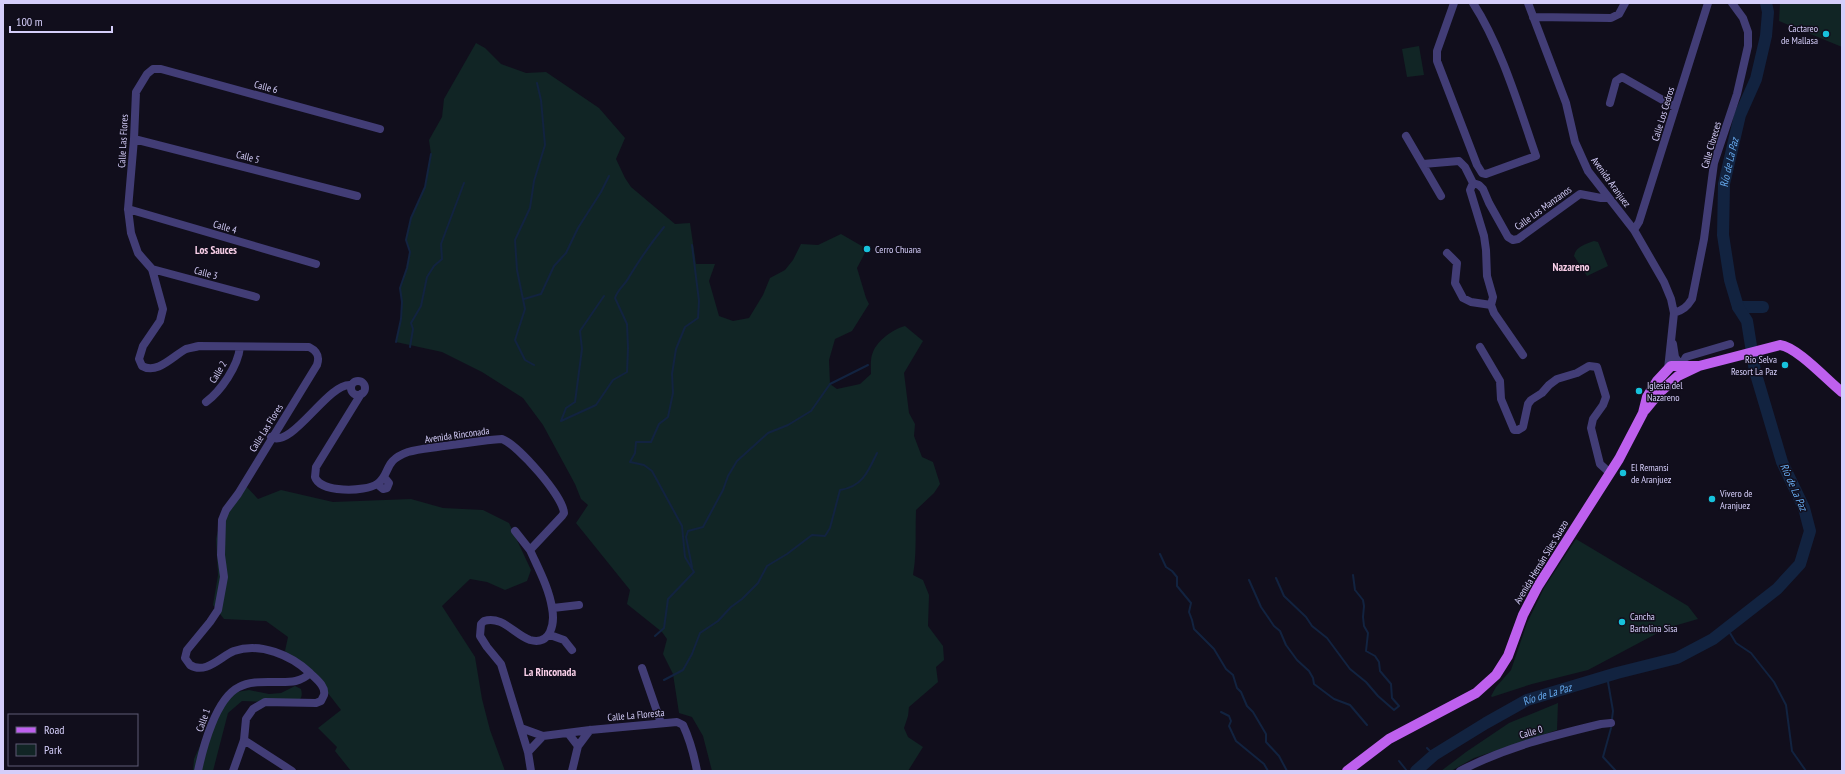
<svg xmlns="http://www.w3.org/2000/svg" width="1845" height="774" font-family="'PT Sans Narrow',sans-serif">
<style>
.green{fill:#112525}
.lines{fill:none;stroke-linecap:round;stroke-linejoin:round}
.stream{stroke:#122340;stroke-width:2}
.river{stroke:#122340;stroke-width:12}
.minor{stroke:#423d76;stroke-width:8}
.major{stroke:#be60ee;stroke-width:10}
.poi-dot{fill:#17c2dc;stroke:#110e1c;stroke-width:1.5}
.labels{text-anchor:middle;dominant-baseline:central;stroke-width:3;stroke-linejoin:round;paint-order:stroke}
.poi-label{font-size:10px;fill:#d5cefa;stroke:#110e1c;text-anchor:start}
.street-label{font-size:10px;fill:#d5cefa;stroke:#110e1c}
.water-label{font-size:11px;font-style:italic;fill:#67abef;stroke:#110e1c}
.neighbourhood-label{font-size:11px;font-weight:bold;fill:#fad0e9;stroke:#110e1c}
</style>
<rect width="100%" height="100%" fill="#110e1c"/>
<path class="green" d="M1780,3H1842V47L1779,21Z
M476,43L485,48L501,64L526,73L546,72L599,108L625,138L616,159L625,178L631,187L675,224L690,223L696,264H715L709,281L719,316L733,321L749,318L763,295L770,278L785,270L793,260L801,244L818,245L841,234L867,249L857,268L866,298L869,304L852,331L835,339L829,360L830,384L837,389L860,384L871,374C871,368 870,358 873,352C878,340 893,329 905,326L923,341L904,373L909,413L915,424L914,436L922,457L933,462L940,484L934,493L916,510C915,531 917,553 913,575L923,580L929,595L928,626L943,646L944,660L936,667L938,682L909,707L908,716L904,728L908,737L923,747L908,771H712L703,736L692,717L679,713L673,674L663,654L667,639L662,632L627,604L630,590L576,523L588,505L581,499L575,484L543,425L523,398L482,372L442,352L396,342L401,319L402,302L400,288L407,268L410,252L406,240L411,218L425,187L431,154L429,140L442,117L444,99Z
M1419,46L1424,75L1407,77L1402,49Z
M1594,241L1598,242L1608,266L1587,276L1574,256C1576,246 1586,244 1594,241Z
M243,483L258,499L281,490L333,502L411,499L443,508L483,510L509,523L531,570L527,581L505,590L487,582L470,579L442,606L475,657L482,699L490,730L505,771H351L335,751L337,747L318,728L341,710L314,675L285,651L288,637L266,621L224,619L213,605L218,575L216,539L222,513Z
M1576,539L1688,606L1698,619L1667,628L1588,670L1532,684L1492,697L1491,696L1496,687L1511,670L1527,623L1544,588Z
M295,686L301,689C303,697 301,700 294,703L242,701L228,713L213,771H193L194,759L218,706L237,692L249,690L269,694L281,693Z
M1558,703L1557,730L1474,758L1451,771H1441L1466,752L1509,723Z"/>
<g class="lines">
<path class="stream" d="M524,299L541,294L554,266L566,253L578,228L601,192L609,176
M396,342L401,319L402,302L400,288L407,268L410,252L406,240L411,218L425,187L431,154
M410,347L413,329L411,323L421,306L427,277L434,266L442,259L441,244L464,183
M534,365L525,360L515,340L525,309L517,270L515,240L530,208L534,181L545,145L541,100L537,83
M561,421L596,405L613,380L627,372L628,348L627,324L615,298C618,289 625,285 629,277C640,259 651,243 664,227
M561,421L566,408L575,402L582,349L580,331L604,296
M1160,554L1166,567L1172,571L1177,577V586L1191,603L1189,612L1192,620L1194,629L1214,649L1226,669L1233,675L1237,688L1241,692L1247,706L1253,712L1266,734V742L1279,756L1287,771
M692,567L686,537L688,531L703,527L723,490L728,476L737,461L768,433L788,425L811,411L830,384L868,365
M1276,578L1284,596L1306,617L1312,626L1327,638L1350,669L1366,682L1378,696L1394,710L1399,706L1392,698L1391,684L1380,671L1379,662L1375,656L1366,651L1368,633L1364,626L1363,617L1364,606L1363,600L1355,590L1353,575
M1249,580L1261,607L1274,626L1280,631L1286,645L1297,660L1309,671L1313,678L1314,684L1334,699L1350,705L1367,725
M1727,628L1736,643L1751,653L1774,682L1786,705L1792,751L1806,771
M655,636L664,628L668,599L694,572L685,557L682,526L652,471L644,465L630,462L635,453L636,442H651L659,424L668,417L673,393L672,374L676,349L685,327L698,318L699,301L692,245
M1607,676L1613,711L1612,719
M664,680L683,670L692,654L700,633L718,621L731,607L742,599L758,583L767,566L787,554L812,535L825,536L830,528L840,490C862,487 868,472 877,453
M1221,712L1229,716L1231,721L1229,726L1236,741L1264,764L1268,771
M1611,728L1603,757L1616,771
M1427,748L1434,755
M1399,761L1407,771"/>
<g class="river">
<path d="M1738,307H1763"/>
<path id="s1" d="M1416,771L1434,755L1486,723L1527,700L1617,673L1677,658L1713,639L1777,589L1800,564L1810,531L1804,508L1782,462L1755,371L1747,321L1738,307L1730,280L1723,235L1724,184L1740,115L1756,79L1766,36L1768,12L1766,3"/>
</g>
<path class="minor" d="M1454,3L1437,51V61L1477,165L1482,173L1486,174L1536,156C1519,107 1501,46 1473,3
M1528,3L1566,103L1575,142L1588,171L1634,230L1664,282L1671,299L1674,313L1668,369
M1533,17L1611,18L1619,14L1625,3
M1610,103L1616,81L1622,77L1675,107
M1406,136L1441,196
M134,139L357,196
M1423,164L1459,161L1465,167L1473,183
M128,209L316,264
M1634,230L1639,222L1708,3
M1447,253L1457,263L1455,283L1463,298L1471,302L1491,305
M152,269L256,297
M1674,313C1683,310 1687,307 1692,299L1704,239L1714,163L1737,94L1748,46V32L1743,18L1732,3
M1673,344L1675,357L1681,366L1686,357L1730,344
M1480,347L1500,381L1501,399L1514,430H1518L1523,427L1528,404L1531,400L1542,393L1549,385L1557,379L1577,373L1589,366L1597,367L1606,397L1603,405L1593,419L1591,428L1600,464L1610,473
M1523,355L1494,313L1491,305L1493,297L1487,276L1486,250L1484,236L1470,190L1473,183L1479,185L1483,189L1489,203L1508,237L1513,240L1518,239L1580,194L1601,198H1609
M351 388a7 7 0 1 1 14 0a7 7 0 1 1-14 0Z
M361,394L316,467L315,477C320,493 365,492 377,484C391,475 382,461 408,452C419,449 432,448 444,446C463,444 483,440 502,439C518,445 563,496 564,513L562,516L530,550C538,568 549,588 552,608C555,623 551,646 530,640C515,635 502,615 484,621L481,624L480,636L487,647L501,664L528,752L531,771
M206,402C221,391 238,366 240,347
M271,437C292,449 327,384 350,385
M377,484L383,489L387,488L389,483L384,477
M515,531L530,550
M553,608L579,605
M550,635L564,640L572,650
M642,668L661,723
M521,728L543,736L590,730L677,722L683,725C690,740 694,755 697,771
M568,733L578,746L572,771
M244,740L292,771
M578,746L590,730
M528,752L543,736
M198,771C203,747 216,698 239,687C250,681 264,682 276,682C289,682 300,683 310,673
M233,771L244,740L246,719L253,709L265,702L316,703L321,701L324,695C326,686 316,679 310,673C291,655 260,642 234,651C221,656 206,675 190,665L185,658L187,650L210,622L218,610L224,577L221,555L222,520L226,510L238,494L317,365C320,356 317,351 309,347L199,346C195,347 190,348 186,349C173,356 157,375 142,366L139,359L143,346L160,321L163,309L152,269L138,253L131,233L128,209L134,139L136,92L147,74L153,69H161L380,129
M1460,771C1506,747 1551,736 1601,724L1611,723"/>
<path class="major" d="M1645,410L1659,393L1678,376L1699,366L1780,345C1797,347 1827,380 1842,392
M1347,771L1389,739L1476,693L1496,675L1508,656L1523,615L1538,586L1619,459L1643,413L1647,397L1657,381L1671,366H1699"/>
</g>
<g class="poi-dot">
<circle cx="1826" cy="34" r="4"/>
<circle cx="867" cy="249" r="4"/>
<circle cx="1785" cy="365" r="4"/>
<circle cx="1639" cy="391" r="4"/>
<circle cx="1623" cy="473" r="4"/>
<circle cx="1712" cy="499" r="4"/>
<circle cx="1622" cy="622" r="4"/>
</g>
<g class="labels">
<g class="poi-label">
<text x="1818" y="28" text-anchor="end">Cactareo<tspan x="1818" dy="12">de Mallasa</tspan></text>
<text x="875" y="249">Cerro Chuana</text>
<text x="1777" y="359" text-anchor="end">Rio Selva<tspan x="1777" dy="12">Resort La Paz</tspan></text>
<text x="1647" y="385">Iglesia del<tspan x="1647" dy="12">Nazareno</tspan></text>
<text x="1631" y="467">El Remansi<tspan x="1631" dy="12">de Aranjuez</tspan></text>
<text x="1720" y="493">Vivero de<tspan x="1720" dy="12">Aranjuez</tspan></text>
<text x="1630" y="616">Cancha<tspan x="1630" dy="12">Bartolina Sisa</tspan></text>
</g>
<g class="street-label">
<text transform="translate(266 87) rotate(15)">Calle 6</text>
<text transform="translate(1663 114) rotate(-73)">Calle Los Cedros</text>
<text transform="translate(123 141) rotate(-87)">Calle Las Flores</text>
<text transform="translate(1711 145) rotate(-74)">Calle Cibreces</text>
<text transform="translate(248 157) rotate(14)">Calle 5</text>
<text transform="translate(1611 182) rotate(54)">Avenida Aranjuez</text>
<text transform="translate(1543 208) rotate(-36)">Calle Los Manzanos</text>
<text transform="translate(225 227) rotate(16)">Calle 4</text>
<text transform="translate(206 273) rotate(15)">Calle 3</text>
<text transform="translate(218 372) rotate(-59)">Calle 2</text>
<text transform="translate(266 428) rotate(-58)">Calle Las Flores</text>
<text transform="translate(457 435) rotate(-8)">Avenida Rinconada</text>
<text transform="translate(1541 562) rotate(-59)">Avenida Hernán Siles Suazo</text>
<text transform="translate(636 715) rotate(-5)">Calle La Floresta</text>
<text transform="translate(203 720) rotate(-70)">Calle 1</text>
<text transform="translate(1531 732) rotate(-16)">Calle 0</text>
</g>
<g class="water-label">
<text stroke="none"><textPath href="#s1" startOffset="862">Río de La Paz</textPath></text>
<text transform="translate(1794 487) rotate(66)">Río de La Paz</text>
<text stroke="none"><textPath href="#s1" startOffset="153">Río de La Paz</textPath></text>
</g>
<g class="neighbourhood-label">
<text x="216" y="250">Los Sauces</text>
<text x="1571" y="267">Nazareno</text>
<text x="550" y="672">La Rinconada</text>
</g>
</g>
<rect width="1845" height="774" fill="none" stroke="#d5cefa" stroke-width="8"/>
<rect x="8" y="714" width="130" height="52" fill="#110e1c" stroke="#5f5b75"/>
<rect x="16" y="727" width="20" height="6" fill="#be60ee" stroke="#5f5b75"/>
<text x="44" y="734" font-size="12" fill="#d5cefa">Road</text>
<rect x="16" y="744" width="20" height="12" fill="#112525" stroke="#5f5b75"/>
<text x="44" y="754" font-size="12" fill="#d5cefa">Park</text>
<path d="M10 26v6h102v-6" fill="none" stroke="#d5cefa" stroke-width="2"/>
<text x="16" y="26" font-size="12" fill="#d5cefa" stroke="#110e1c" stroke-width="3" paint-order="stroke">100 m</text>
</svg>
